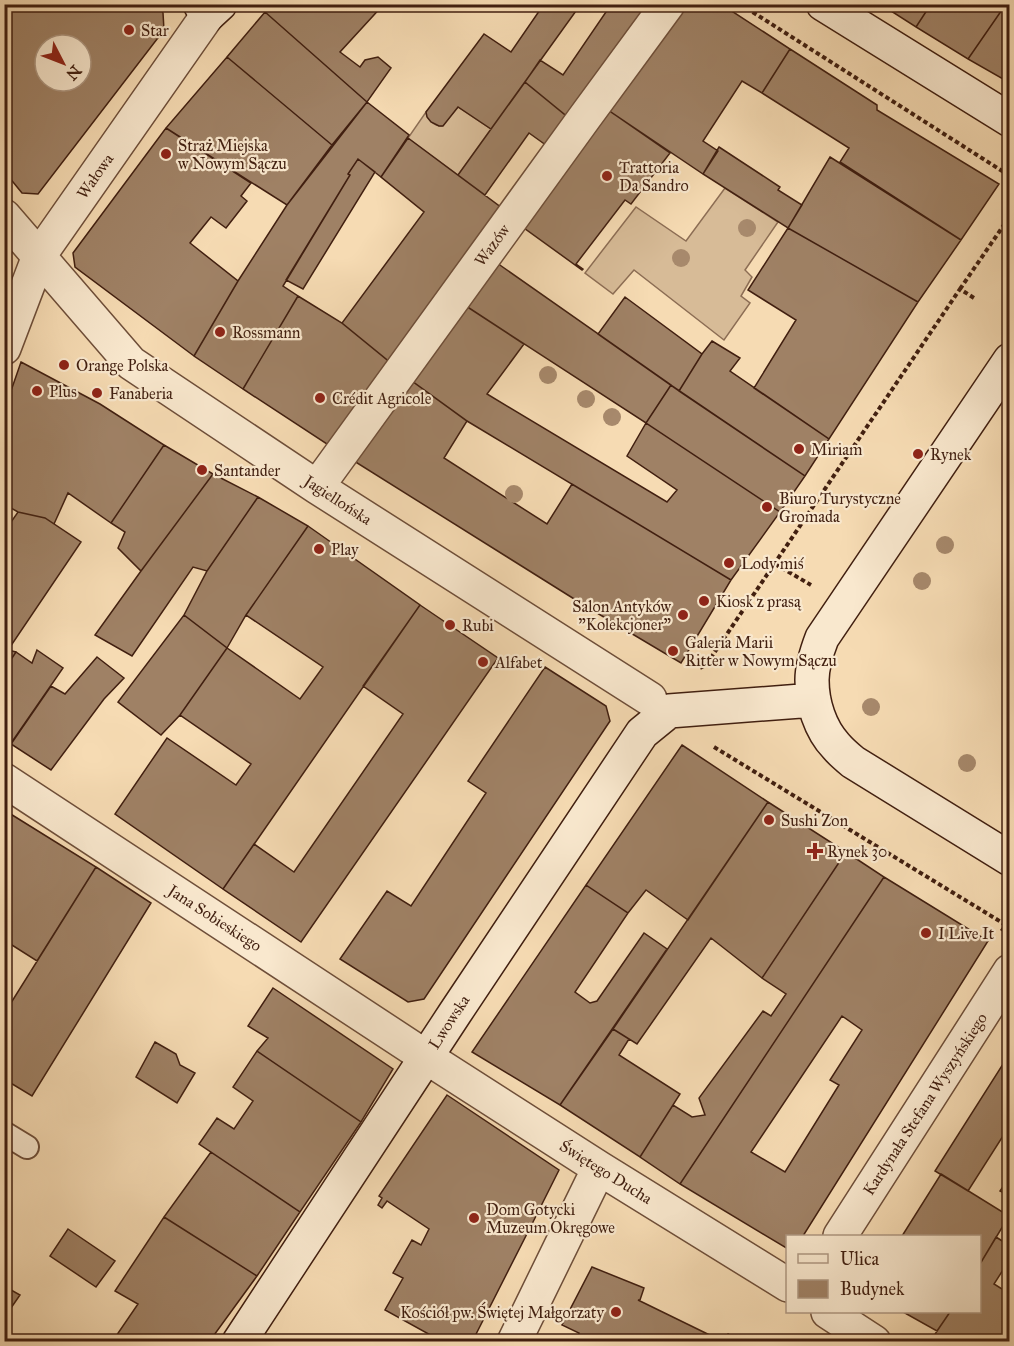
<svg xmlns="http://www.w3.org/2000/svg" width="1014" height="1346" font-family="'IM FELL Great Primer',serif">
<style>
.grass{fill:#d7bb97;stroke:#8c6d54;stroke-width:1.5}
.building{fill:#9f8165;stroke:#411f10;stroke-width:1.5;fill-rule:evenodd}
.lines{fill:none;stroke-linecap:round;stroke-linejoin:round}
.lane-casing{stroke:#6e4e39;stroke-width:26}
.street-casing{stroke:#6e4e39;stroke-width:36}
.secondary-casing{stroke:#411f10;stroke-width:36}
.path{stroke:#411f10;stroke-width:4;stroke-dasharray:4.5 3;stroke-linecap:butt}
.lane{stroke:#f9e8ce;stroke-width:22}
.street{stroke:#f9e8ce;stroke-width:33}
.secondary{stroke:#f9e8ce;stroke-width:33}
.tree{fill:#a7896c}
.poi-dot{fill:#8f2418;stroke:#f9e8ce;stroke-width:2}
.labels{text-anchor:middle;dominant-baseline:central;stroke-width:4.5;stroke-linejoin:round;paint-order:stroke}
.poi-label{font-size:16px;fill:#411f10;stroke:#f9e8ce;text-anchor:start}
.street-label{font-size:16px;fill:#411f10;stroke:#f9e8ce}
</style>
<rect width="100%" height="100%" fill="#f6dbb3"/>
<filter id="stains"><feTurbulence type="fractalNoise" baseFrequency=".00333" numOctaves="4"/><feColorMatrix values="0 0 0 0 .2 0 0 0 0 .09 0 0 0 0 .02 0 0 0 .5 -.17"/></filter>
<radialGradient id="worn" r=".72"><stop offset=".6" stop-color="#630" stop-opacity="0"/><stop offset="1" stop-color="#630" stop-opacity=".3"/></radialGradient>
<path class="grass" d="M458,107L491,129L458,175L408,138L426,112C427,120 434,126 442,126Z
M725,188L778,222L745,270L752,277L741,296L750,303L724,340L634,270L613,294L585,273L636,207L686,241Z"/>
<path class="building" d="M4,4H158L163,13L164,30L38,194L22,193L4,171ZM45,45H81V81H45Z
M272,4H384L340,52L360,67L365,60L378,57L391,68L367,102L265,12Z
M544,4H581L491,129L458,107L443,126H439L431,122L427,117L426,112L484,34L511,52Z
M594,4H652L570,119L525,82L540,60L563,75L606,12Z
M685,4H721L790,49L762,93L742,81L703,141L718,151L703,174L608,110Z
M880,4H931L916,27Z
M931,4H1006L968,59L916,27Z
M1006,4H1010V83L968,59Z
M265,12L367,102L332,145L227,57Z
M790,49L877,105V110L999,184L961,240L840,162L849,148L762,93Z
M227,57L332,145L287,205L166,128Z
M525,82L570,119L550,148L529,133L485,195L458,175Z
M367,102L409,135L381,177L358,159L348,174L350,175L283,286L298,296L243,389L194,356L238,281L287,205Z
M608,110L670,153L631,204L625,200L576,264L583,269L582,270L524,228Z
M166,128L251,183L241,196L247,201L226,228L211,217L190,243L238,281L194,356L75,267L73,253Z
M408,138L506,211L392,364L342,323L424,212L381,177Z
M719,147L780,187L778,190L802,205L788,228L703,174Z
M830,157L961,240L918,302L788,228Z
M358,159L375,172L303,289L286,280L350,175L348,174Z
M788,228L918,302L829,439L754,388L796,320L748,290Z
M497,263L671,385L646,423L466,306Z
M298,296L342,323L392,364L333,448L243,389Z
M625,297L702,354L679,391L598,334Z
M466,306L524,344L487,394L667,502L677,490L627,456L646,423L780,512L731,580L467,421L412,381Z
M712,341L740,358L730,371L829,439L805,476L679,391L702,354Z
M21,362L100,404L164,445L111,523L68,493L54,524L45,518L18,512L4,504V411Z
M412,381L467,421L444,458L547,524L572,484L731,580L681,663L587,607L354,461Z
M671,385L805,476L780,512L646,423Z
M164,445L213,474L141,571L118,548L125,532L111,523Z
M213,474L258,497L207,571L193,567L132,656L95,635L141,571Z
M258,497L308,526L246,615L227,648L184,615L207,571Z
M18,512L45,518L81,542L8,650L16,652L4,670V532Z
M308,526L420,605L223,889L115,814L167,738L236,785L251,764L180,715L227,648L300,699L323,667L246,615Z
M420,605L498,658L301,942L223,889L254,844L294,872L403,714L363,686Z
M184,615L227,648L180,715L161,735L118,702Z
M37,650L63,668L7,749L4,747V670L16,652L32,663Z
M97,657L124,678L104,699L51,770L11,744L51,686L65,694Z
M545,667L606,706L610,721L424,999L408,1002L340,959L387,891L411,906L486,793L468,781Z
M682,745L768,802L688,920L646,890L628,913L586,885Z
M768,802L846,852L762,978L711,938L637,1044L613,1029Z
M9,813L96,867L37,961L4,940V821Z
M846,852L884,877L680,1184L640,1157L673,1105L692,1117L705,1115L699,1098L763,1011L771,1016L786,994L762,978Z
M96,867L151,903L32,1096L4,1079V1014Z
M884,877L988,941L803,1236H788V1249L680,1184ZM842,1016L862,1030L830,1080L839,1085L785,1172L751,1152Z
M586,885L628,913L575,992L590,1003L597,1001L644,933L667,949L560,1105L472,1052Z
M273,988L393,1069L361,1122L257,1051L268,1038L248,1026Z
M613,1029L629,1039L619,1055L680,1094L640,1157L560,1105Z
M155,1042L176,1054L180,1065L195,1073L177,1103L136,1077Z
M257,1051L361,1122L300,1212L199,1144L217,1118L234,1129L253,1101L233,1087Z
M1010,1053V1125L968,1191L935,1171Z
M447,1095L559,1170L534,1220L472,1342H443L385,1310L403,1278L393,1273L412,1240L421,1245L429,1229L387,1201L382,1208L378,1205L382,1198L379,1196Z
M211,1152L300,1212L257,1276L164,1217Z
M941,1174L1009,1216L980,1264V1236H902Z
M1010,1177V1196L1000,1191Z
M164,1217L257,1276L209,1342H112L138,1304L115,1291Z
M68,1229L115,1261L96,1287L50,1256Z
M996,1237L1010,1246V1259L994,1284L1010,1294V1342H939L933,1337L950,1312H980V1264Z
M592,1267L644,1288L640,1300H638L724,1342H575L579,1333L562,1325Z
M4,1286L20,1295L4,1318Z
M903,1312H950L937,1331Z
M728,1334L742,1342H724Z"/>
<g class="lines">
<defs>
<path id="lane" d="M4,1133L27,1147"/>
<path id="street" d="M4,216L131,363L317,487L650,699
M4,348L39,256L207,16
M317,487L585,117L668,4
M4,780L426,1057L599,1168L788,1285
M840,1236L1010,971
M828,1312L874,1342
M514,1342L599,1168"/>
<path id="secondary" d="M200,4L207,16L220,4
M823,4L1010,120
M1010,360L822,638C817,651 812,665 812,680C812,703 820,729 836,746C841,752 847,757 853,762L1010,859
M239,1342L455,1013L642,733L669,711L814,700"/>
</defs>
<use href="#lane" class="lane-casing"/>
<use href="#street" class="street-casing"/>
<use href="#secondary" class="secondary-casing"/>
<path class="path" d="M740,4L1010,176
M960,289L1010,216
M775,564L811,585
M700,668L706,665L960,289L974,298
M714,747L1006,925L1001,932"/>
<use href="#lane" class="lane"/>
<use href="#street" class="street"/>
<use href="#secondary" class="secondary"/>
</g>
<g class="tree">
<circle cx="747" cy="228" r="9"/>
<circle cx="681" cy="258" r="9"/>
<circle cx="548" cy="375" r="9"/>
<circle cx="586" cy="399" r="9"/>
<circle cx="612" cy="417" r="9"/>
<circle cx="514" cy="494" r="9"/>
<circle cx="945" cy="545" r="9"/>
<circle cx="922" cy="581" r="9"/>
<circle cx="871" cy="707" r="9"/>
<circle cx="967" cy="763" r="9"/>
</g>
<g class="poi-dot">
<circle cx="129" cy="30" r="6"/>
<circle cx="166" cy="154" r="6"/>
<circle cx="607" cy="176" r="6"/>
<circle cx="220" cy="332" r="6"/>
<circle cx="64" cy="365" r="6"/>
<circle cx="37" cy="391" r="6"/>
<circle cx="97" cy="393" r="6"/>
<circle cx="320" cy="398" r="6"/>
<circle cx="799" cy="449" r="6"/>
<circle cx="918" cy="454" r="6"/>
<circle cx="202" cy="470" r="6"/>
<circle cx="767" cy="507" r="6"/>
<circle cx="319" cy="549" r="6"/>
<circle cx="729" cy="563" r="6"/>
<circle cx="704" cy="601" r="6"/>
<circle cx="683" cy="615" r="6"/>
<circle cx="450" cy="625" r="6"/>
<circle cx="673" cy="651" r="6"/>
<circle cx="483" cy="662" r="6"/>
<circle cx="769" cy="820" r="6"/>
<path d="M812 842h6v6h6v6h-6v6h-6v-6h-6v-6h6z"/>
<circle cx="926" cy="933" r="6"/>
<circle cx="474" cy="1218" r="6"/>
<circle cx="616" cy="1312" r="6"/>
</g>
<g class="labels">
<g class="poi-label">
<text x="141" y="30">Star</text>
<text x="178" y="145">Straż Miejska<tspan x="178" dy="18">w Nowym Sączu</tspan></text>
<text x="619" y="167">Trattoria<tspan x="619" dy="18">Da Sandro</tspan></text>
<text x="232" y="332">Rossmann</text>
<text x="76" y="365">Orange Polska</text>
<text x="49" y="391">Plus</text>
<text x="109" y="393">Fanaberia</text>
<text x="332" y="398">Crédit Agricole</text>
<text x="811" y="449">Miriam</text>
<text x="930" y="454">Rynek</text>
<text x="214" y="470">Santander</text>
<text x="779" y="498">Biuro Turystyczne<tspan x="779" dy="18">Gromada</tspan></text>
<text x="331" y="549">Play</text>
<text x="741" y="563">Lody miś</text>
<text x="716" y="601">Kiosk z prasą</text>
<text x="671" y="606" text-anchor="end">Salon Antyków<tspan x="671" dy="18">"Kolekcjoner"</tspan></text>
<text x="462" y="625">Rubi</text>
<text x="685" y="642">Galeria Marii<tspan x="685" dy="18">Ritter w Nowym Sączu</tspan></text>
<text x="495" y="662">Alfabet</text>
<text x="781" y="820">Sushi Zon</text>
<text x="827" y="851">Rynek 30</text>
<text x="938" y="933">I Live It</text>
<text x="486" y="1209">Dom Gotycki<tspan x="486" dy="18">Muzeum Okręgowe</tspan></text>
<text x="604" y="1312" text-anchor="end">Kościół pw. Świętej Małgorzaty</text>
</g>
<g class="street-label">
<text transform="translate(95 176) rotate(-55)">Wałowa</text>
<text transform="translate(492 245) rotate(-54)">Wazów</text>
<text transform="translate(338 500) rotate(33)">Jagiellońska</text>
<text transform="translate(215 918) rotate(33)">Jana Sobieskiego</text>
<text transform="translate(449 1022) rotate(-57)">Lwowska</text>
<text transform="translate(925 1104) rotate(-57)">Kardynała Stefana Wyszyńskiego</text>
<text transform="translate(606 1172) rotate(32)">Świętego Ducha</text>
</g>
</g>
<rect width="1014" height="1346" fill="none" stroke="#f6dbb3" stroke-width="24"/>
<rect x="6" y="6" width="1002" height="1334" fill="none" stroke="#411f10" stroke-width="3"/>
<rect x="12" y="12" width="990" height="1322" fill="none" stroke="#411f10" stroke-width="1.5"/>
<rect x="786" y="1235" width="195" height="78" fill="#f9e8ce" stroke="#af9882" stroke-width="1.5"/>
<rect x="798" y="1254" width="30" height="9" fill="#f9e8ce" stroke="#af9882" stroke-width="1.5"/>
<text x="840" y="1265" font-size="18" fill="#411f10">Ulica</text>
<rect x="798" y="1280" width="30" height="18" fill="#9f8165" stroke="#af9882" stroke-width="1.5"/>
<text x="840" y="1295" font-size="18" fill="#411f10">Budynek</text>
<g transform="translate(63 63) rotate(132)"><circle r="28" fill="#f9e8ce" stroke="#af9882" stroke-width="1.5"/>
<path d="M0-4.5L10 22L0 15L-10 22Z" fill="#8f2418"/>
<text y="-9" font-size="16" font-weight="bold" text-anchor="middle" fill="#411f10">N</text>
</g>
<rect width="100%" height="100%" filter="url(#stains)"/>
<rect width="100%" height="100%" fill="url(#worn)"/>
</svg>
